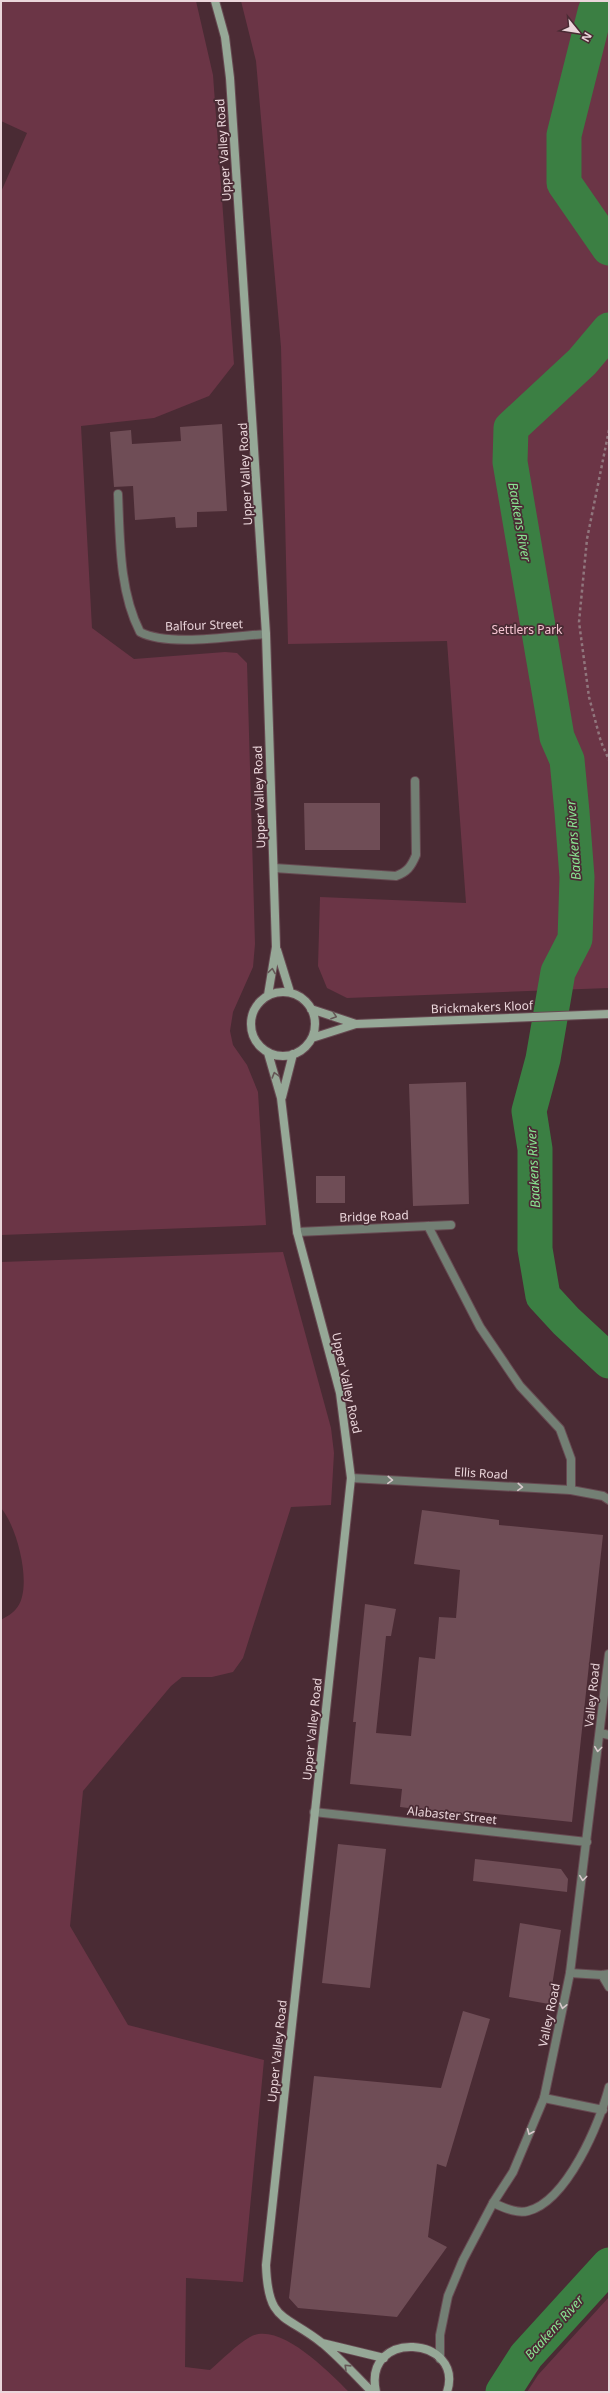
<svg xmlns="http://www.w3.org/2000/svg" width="610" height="2393" font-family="'Noto Sans',sans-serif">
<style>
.green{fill:#6b3546}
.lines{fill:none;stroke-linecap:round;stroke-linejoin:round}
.river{stroke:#3b7f43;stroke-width:35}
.building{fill:#6f4d56}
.lane-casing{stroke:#674a52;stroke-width:10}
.street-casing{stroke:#674a52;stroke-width:10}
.secondary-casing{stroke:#674a52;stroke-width:10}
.path{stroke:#90767d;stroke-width:2.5;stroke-dasharray:3 3;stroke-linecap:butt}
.lane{stroke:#737f74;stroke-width:8}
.street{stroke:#737f74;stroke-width:8}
.secondary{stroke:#96a897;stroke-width:8}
.oneway{stroke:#655757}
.oneway2{stroke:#d9c9cc}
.labels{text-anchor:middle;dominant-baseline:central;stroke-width:3.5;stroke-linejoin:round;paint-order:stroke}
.street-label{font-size:12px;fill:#ebd6db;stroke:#4a2b34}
.park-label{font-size:12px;fill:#f5c4d1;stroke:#4a2b34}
.water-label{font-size:13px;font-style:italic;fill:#89e491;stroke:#4a2b34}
</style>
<rect width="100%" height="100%" fill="#4a2b34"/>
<path class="green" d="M1,1H196L213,75L234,364L209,396L154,418L81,426L92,628L134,659L225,652L237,653L247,663L255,944L253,967L233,1012L230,1031L233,1045L247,1065L258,1092L266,1225L1,1235V192L27,133L1,121Z
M241,1H609V988L347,998L327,988L318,966L320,897L466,903L447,641L288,644L281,347L256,61Z
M283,1252L331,1428L334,1453L331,1505L291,1507L243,1658L233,1672L212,1677H182L171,1686L83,1791L70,1926L128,2025L264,2060L243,2282L186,2278L185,2367L210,2370C223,2359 236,2345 250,2337C279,2320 330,2373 349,2392H1V1620C6,1617 13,1613 16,1609C34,1589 17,1526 1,1508V1262Z
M609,2297V2392H527L538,2375Z"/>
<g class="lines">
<path class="river" d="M599,1L595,12L564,135V183L609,248
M609,330L582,362L511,428L510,462L557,737L567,760L572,812L577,877L575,939L558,972L543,1059L529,1111L535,1149V1249L543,1296L566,1321L609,1361
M503,2392L526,2356L609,2265"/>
</g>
<path class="building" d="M222,424L227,511L197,512V527L176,528L175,517L135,520L133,486L114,487L110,432L131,430L132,444L181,441L180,427Z
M304,803H380V850H305Z
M466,1082L469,1204L413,1206L409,1084Z
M316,1176H345V1203H316Z
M422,1510L499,1520V1525L603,1535L572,1822L469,1811L468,1815L400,1807L402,1789L350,1784L356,1722H353L365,1604L396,1609L391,1636H386L376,1733L411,1736L419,1657L435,1659L439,1617L456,1618L460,1570L414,1564Z
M338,1844L386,1849L370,1988L322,1983Z
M475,1859L561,1869L568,1879L567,1892L473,1881Z
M520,1923L561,1930L549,2004L509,1997Z
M463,2011L490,2019L446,2167L437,2164L428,2237L447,2247L397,2317L298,2308L289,2298L314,2076L441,2088Z"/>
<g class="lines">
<defs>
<path id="lane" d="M274,868L396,876C407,872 411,867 416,855L415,781
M428,1226L480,1327L520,1386L560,1429L571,1459V1490
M600,1733L609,1735
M570,1973L602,1975L609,1974
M602,1975L609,1987
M544,2098L603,2110
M493,2203C503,2207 516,2214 528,2211C567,2201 600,2123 609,2087"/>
<path id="street" d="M118,494C120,539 119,591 140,632C168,647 234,636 266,634
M297,1232L451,1225
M351,1478L571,1490L603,1496L609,1500
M314,1812L587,1842
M440,2359V2335L448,2296L463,2260L493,2203L513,2172L544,2098L570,1973L609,1654"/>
<path id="secondary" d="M215,1L225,37L230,78L266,634L276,947L268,995
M277,950L290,992
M251 1024a32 32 0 1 1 64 0a32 32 0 1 1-64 0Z
M311,1009L356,1024
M312,1038L356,1024L609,1014
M268,1053L281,1098L297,1232L340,1393L351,1478L266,2265C268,2323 284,2313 322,2343C340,2358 356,2376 372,2392
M282,1097L293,1054
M322,2343L384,2358
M376,2392C362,2328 465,2336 447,2392"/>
</defs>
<use href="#lane" class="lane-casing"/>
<use href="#street" class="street-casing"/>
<use href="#secondary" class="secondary-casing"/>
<path class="path" d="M609,430L587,539L579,622L589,697L601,742L609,760"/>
<use href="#lane" class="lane"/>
<use href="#street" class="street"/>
<use href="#secondary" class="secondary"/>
</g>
<defs><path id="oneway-chevron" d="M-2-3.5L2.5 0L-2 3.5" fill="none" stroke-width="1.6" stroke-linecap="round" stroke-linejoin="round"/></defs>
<g class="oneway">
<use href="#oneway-chevron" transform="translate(272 971) rotate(-81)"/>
<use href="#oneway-chevron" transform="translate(334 1016) rotate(19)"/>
<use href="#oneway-chevron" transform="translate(275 1075) rotate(-106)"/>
<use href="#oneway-chevron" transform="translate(347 2367) rotate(-136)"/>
</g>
<g class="oneway2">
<use href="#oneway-chevron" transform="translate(390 1480) rotate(3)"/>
<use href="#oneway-chevron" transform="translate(520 1487) rotate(3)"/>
<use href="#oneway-chevron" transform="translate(598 1749) rotate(97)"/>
<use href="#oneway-chevron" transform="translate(583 1878) rotate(97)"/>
<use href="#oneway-chevron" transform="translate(563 2006) rotate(102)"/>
<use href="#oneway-chevron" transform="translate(530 2132) rotate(113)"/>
</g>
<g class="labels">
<g class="street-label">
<text transform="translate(223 150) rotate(-94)">Upper Valley Road</text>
<text transform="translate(245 474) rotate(-93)">Upper Valley Road</text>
<text transform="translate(204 625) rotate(-2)">Balfour Street</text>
<text transform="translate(259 797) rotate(-92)">Upper Valley Road</text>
<text transform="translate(482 1007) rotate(-2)">Brickmakers Kloof</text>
<text transform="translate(374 1216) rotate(-2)">Bridge Road</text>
<text transform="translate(347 1383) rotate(78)">Upper Valley Road</text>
<text transform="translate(481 1473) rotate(3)">Ellis Road</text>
<text transform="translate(592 1695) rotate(-84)">Valley Road</text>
<text transform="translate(312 1729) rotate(-84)">Upper Valley Road</text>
<text transform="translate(452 1815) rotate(6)">Alabaster Street</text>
<text transform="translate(549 2015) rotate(-78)">Valley Road</text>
<text transform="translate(277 2051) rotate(-84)">Upper Valley Road</text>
</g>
<g class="park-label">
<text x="527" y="629">Settlers Park</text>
</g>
<g class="water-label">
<text transform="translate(520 522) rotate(80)">Baakens River</text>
<text transform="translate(573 840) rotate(-94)">Baakens River</text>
<text transform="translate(533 1168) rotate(-93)">Baakens River</text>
<text transform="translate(554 2327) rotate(-48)">Baakens River</text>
</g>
</g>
<rect width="610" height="2393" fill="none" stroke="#ebd6db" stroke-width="4"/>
<g transform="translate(578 32) rotate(120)" stroke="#4a2b34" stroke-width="3" paint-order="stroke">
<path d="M0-3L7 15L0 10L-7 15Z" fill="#ebd6db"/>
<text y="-6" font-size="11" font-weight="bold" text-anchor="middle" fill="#ebd6db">N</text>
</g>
</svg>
